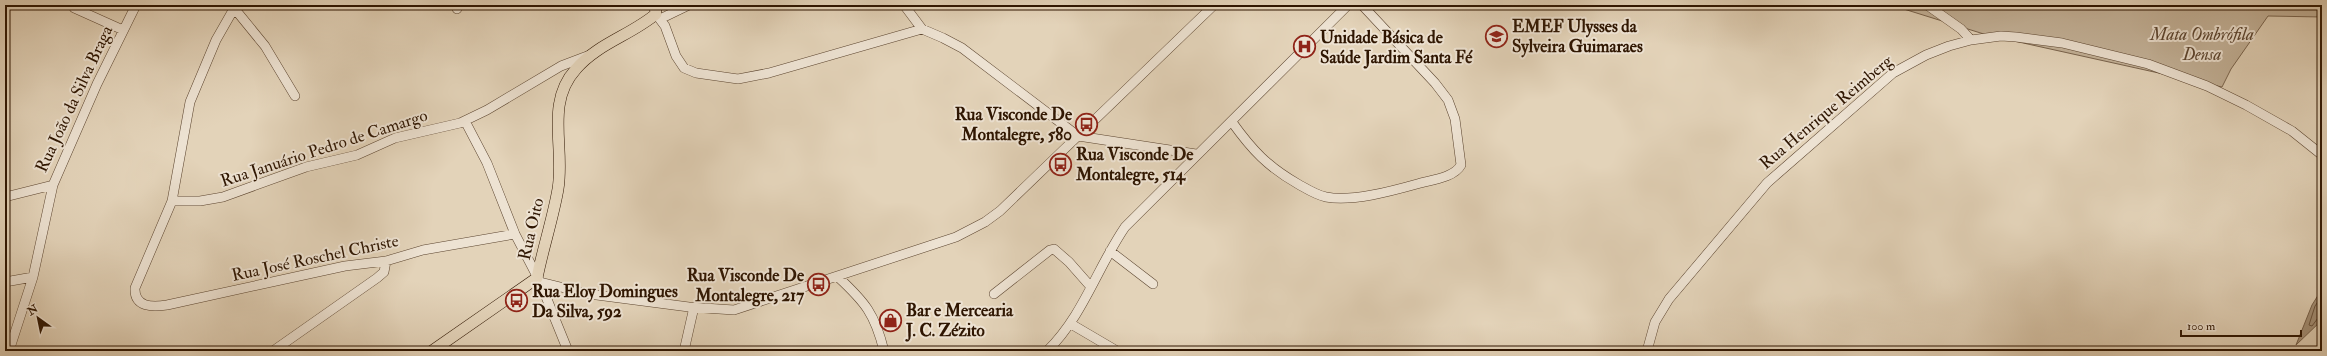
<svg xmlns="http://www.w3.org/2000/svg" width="2327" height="356" font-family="'IM FELL Double Pica',serif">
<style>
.green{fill:#c4b39a;stroke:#79644e}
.water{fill:#a5927a;stroke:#75604a}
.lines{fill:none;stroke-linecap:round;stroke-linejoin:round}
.shore{stroke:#6a543e;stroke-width:1}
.minor-casing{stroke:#5b442f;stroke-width:10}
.major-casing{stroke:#2e1501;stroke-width:12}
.minor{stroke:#ede2d2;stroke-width:9}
.major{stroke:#e3d3b9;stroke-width:11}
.labels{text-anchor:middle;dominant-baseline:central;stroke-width:4;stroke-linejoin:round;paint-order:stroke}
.poi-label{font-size:17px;font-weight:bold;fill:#2e1501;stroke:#ede2d2;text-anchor:start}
.park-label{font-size:17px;font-style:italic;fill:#5b442f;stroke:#ede2d2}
.street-label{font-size:17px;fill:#2e1501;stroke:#ede2d2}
</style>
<rect width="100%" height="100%" fill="#e3d3b9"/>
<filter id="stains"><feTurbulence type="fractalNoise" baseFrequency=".005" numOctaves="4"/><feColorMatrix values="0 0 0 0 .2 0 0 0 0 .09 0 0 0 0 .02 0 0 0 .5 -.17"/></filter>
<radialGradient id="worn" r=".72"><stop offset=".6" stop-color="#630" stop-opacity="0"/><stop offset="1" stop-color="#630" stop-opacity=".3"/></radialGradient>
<path class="green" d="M1891,5H2322V17L2268,16L2231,69L2222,87L1987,35Z"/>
<path class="water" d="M2322,289V320L2296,345L2312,305Z"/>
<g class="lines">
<path class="shore" d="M2322,296L2315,306L2309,325L2312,326L2318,318L2322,317"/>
<defs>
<path id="minor" d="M236,5L216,40L190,102L172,201L135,288C134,308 153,307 167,305L345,266L386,261L423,250L515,234
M456,5L457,9
M904,5L922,29L943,38L962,48L1078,136L1196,154
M1927,5L1961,29L1971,40
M74,8L123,30
M234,8L265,46L295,96
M656,14L665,26L676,56L684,68L696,73L738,79L769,73L922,29
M660,19L689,5
M465,121L487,163L515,234L540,282L568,351
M1232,122C1252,150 1268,167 1298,184C1307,189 1316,195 1326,197C1352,202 1392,191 1417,184C1430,180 1454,178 1461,165L1455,119L1448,100L1435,83L1362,5
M5,197L53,185
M172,201H200L223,197L306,167L357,155L395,138L460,123L487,110L561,66L590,55
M1110,251L1153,284
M838,277C865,302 875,314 884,351
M5,282L33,277
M540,282L589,294L689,307L734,310L956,237L985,222L1000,211L1214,5
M994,294L1050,250L1054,249L1069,262L1091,287
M1071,324L1117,351
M9,351L33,277L53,185L97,84L136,5
M273,351L377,278L384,272L386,261
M684,351L694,307
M1047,351C1083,316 1097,268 1125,227L1348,5
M1647,351L1655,322L1669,299L1767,183L1893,73L1926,55L1949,46L1971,40L2001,36L2016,37L2062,43L2148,64L2207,86L2246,105L2292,131L2322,155"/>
<path id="major" d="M432,351L537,278C543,248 553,218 558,189C565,147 545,103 576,69C597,44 631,35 656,14L655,5"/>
</defs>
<use href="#minor" class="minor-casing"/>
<use href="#major" class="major-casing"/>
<use href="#minor" class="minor"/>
<use href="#major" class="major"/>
</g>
<defs>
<symbol id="school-ring" viewBox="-11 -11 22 22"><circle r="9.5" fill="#ede2d2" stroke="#8f2418" stroke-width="1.5"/><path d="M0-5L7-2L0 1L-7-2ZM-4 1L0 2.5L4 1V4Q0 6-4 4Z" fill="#8f2418"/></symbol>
<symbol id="hospital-ring" viewBox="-11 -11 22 22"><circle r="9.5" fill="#ede2d2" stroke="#8f2418" stroke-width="1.5"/><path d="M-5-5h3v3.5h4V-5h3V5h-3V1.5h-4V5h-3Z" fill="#8f2418"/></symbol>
<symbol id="bus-ring" viewBox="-11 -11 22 22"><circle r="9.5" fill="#ede2d2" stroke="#8f2418" stroke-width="1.5"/><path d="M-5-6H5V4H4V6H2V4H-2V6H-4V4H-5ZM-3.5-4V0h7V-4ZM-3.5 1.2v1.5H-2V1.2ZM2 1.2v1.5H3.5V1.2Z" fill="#8f2418"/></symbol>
<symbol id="shop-ring" viewBox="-11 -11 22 22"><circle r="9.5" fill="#ede2d2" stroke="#8f2418" stroke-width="1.5"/><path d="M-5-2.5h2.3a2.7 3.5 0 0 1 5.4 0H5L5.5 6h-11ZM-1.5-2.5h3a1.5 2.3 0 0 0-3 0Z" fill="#8f2418"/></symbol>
</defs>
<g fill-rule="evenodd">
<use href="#school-ring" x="1484" y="24" width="25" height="25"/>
<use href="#hospital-ring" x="1292" y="34" width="25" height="25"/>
<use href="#bus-ring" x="1074" y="112" width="25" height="25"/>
<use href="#bus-ring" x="1048" y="152" width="25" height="25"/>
<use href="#bus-ring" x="806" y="272" width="25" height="25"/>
<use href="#bus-ring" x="504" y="288" width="25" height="25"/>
<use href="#shop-ring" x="878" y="308" width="25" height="25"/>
</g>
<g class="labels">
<g class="poi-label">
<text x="1512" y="26">EMEF Ulysses da<tspan x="1512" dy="20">Sylveira Guimaraes</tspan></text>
<text x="1320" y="37">Unidade Básica de<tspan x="1320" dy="20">Saúde Jardim Santa Fé</tspan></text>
<text x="1072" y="114" text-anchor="end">Rua Visconde De<tspan x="1072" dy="20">Montalegre, 580</tspan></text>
<text x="1076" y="154">Rua Visconde De<tspan x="1076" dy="20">Montalegre, 514</tspan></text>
<text x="804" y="275" text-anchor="end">Rua Visconde De<tspan x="804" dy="20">Montalegre, 217</tspan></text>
<text x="532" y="291">Rua Eloy Domingues<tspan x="532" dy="20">Da Silva, 592</tspan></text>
<text x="906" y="310">Bar e Mercearia<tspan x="906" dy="20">J. C. Zézito</tspan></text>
</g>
<g class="park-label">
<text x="2202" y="34">Mata Ombrófila<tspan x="2202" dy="20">Densa</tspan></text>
</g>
<g class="street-label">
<text transform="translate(74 99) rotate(-65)">Rua João da Silva Braga</text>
<text transform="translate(1826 112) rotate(-40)">Rua Henrique Reimberg</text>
<text transform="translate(324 148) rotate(-18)">Rua Januário Pedro de Camargo</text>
<text transform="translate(531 229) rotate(-77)">Rua Oito</text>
<text transform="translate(315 258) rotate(-12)">Rua José Roschel Christe</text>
</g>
</g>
<rect width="2327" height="356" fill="none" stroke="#e3d3b9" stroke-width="20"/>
<rect x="6" y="6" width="2315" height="344" fill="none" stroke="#2e1501" stroke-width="2"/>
<rect x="10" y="10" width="2307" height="336" fill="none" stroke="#2e1501"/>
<g transform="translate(38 318) rotate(327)" stroke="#ede2d2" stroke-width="3" paint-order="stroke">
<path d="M0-3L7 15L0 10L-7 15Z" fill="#2e1501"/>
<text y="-6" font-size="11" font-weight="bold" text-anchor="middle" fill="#2e1501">N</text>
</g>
<path d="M2181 330v6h120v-6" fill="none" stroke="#2e1501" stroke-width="2"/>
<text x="2187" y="330" font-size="12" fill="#2e1501" stroke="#ede2d2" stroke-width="3" paint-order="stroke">100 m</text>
<rect width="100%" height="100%" filter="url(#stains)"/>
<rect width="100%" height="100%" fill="url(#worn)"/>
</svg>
